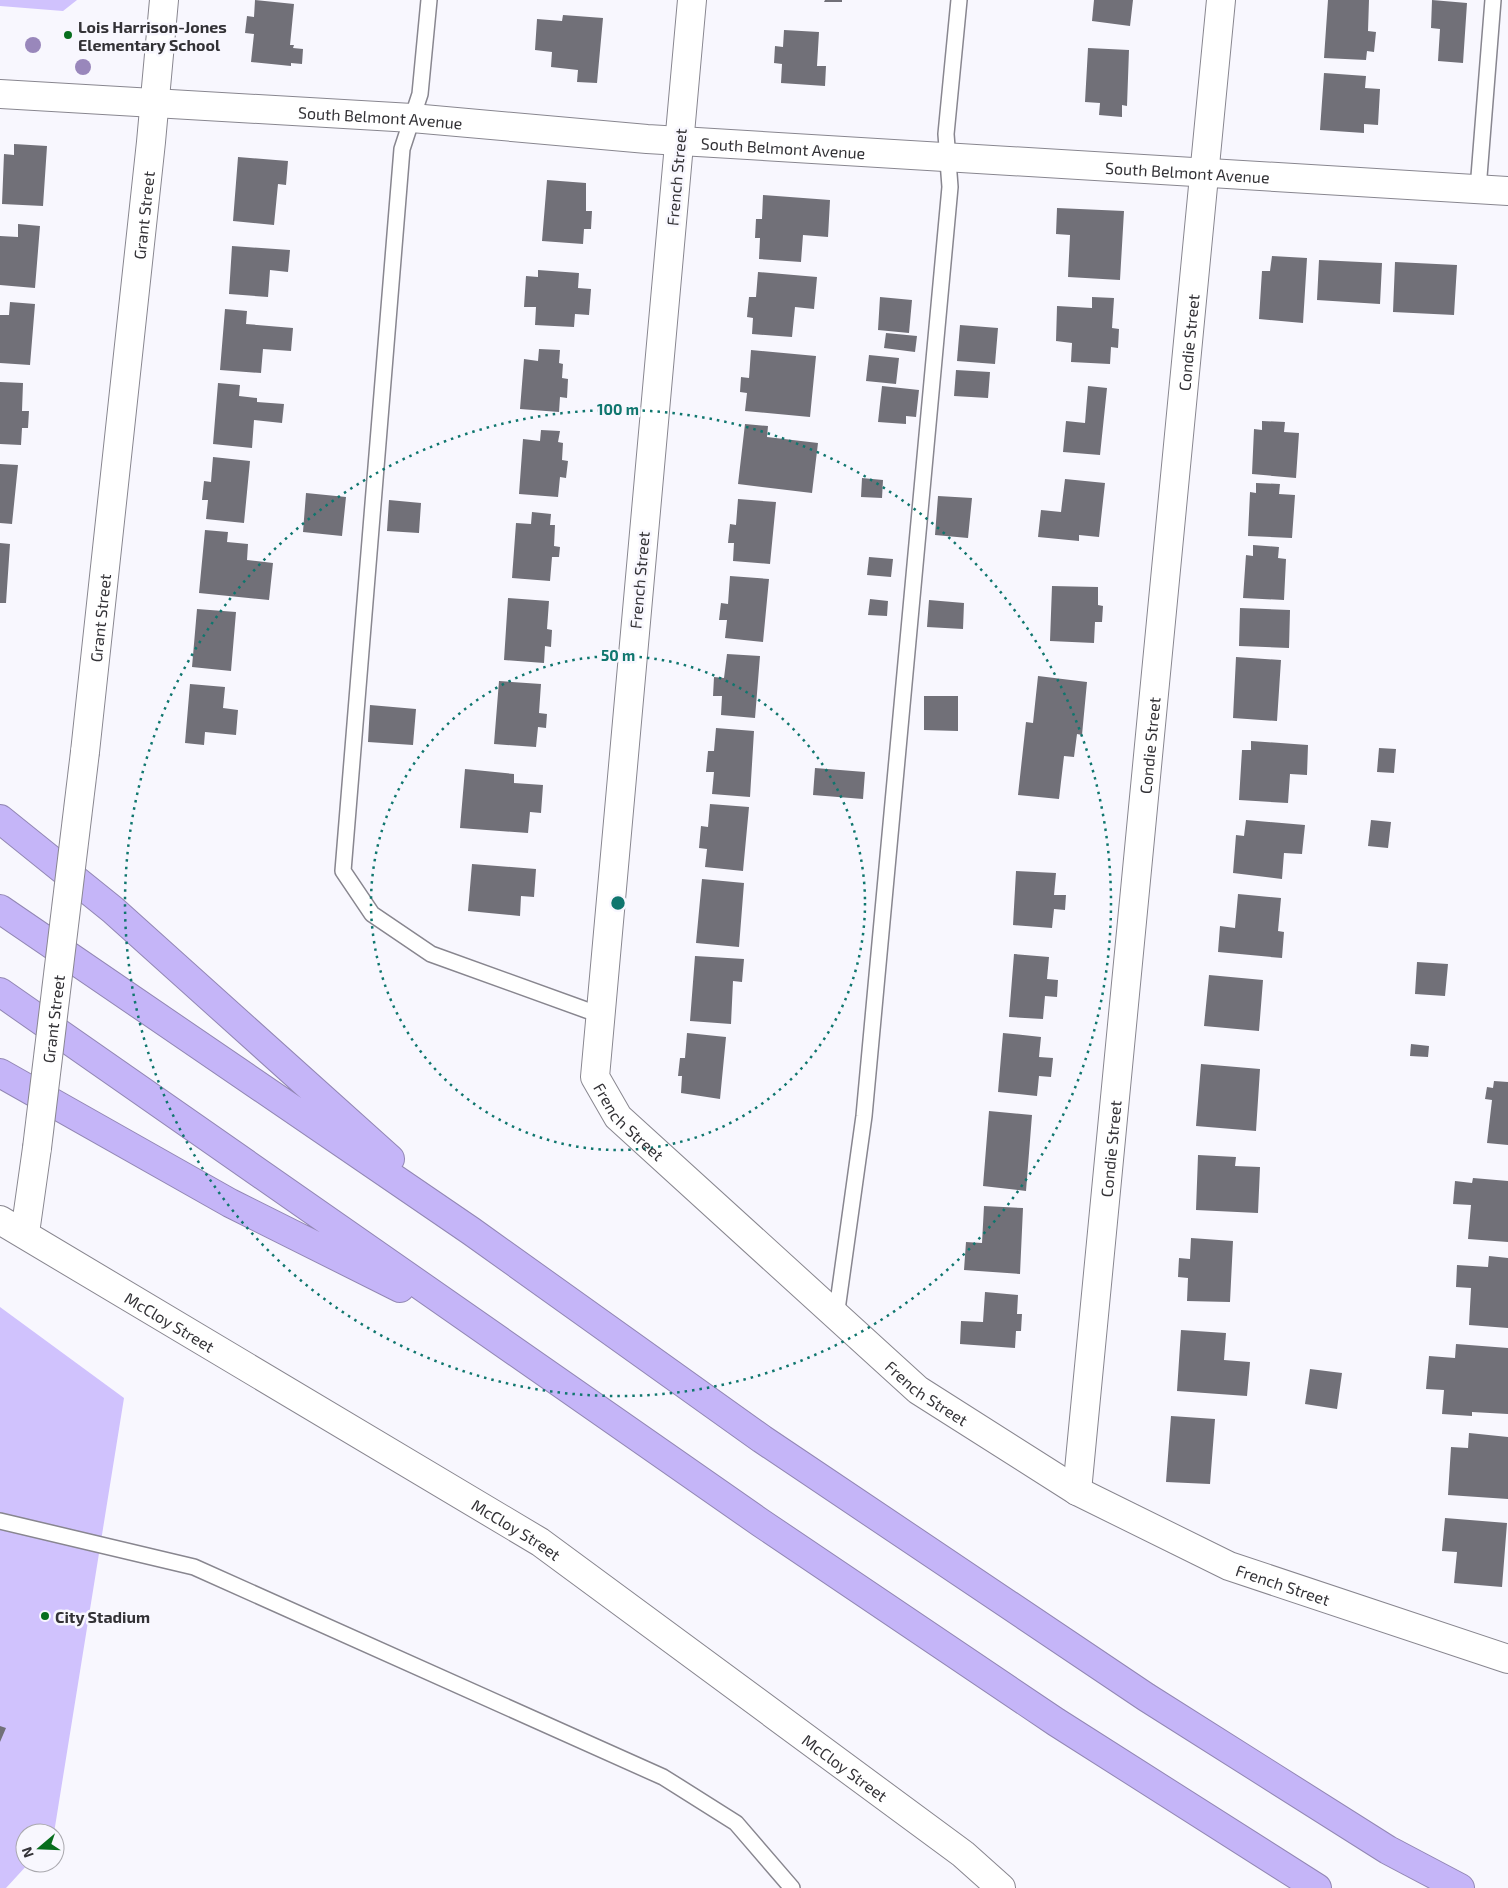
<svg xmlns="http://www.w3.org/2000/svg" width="1508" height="1888" font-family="'Exo 2',sans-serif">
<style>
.green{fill:#d0c2fd}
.building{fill:#717078}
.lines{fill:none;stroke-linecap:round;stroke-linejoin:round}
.service-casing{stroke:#88868f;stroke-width:18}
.minor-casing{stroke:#88868f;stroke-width:30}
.tertiary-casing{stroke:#88868f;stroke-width:30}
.motorway-casing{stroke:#9287b4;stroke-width:30}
.service{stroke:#fff;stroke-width:15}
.minor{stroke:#fff;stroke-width:28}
.tertiary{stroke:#fff;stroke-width:28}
.motorway{stroke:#c5b5f8;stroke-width:28}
.minor-bridge-casing{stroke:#88868f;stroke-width:30;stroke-linecap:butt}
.minor-bridge{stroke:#fff;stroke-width:28}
.tree{fill:#9987bb}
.ring{fill:none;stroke:#0f766e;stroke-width:2.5;stroke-dasharray:2.5 5}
.poi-dot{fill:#076e1d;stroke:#f8f7fe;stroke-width:2}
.labels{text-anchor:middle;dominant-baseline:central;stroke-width:5;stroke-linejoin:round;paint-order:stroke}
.poi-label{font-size:16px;font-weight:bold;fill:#333236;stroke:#f8f7fe;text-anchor:start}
.street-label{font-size:16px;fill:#333236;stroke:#f8f7fe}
.centre{fill:#0f766e;stroke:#f8f7fe;stroke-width:2.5}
.ring-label{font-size:15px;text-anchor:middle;font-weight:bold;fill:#0f766e;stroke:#f8f7fe;stroke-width:5;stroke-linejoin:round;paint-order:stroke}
</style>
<rect width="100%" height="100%" fill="#f8f7fe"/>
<path class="green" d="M0,0H77L63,11L0,6Z
M0,1307L124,1398L54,1833H25V1863H29L6,1888H0Z"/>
<path class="building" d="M255,0L294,4L290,45H294L293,48L303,49L302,64L291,63V66L251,62L254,34L245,33L247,16L254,17Z
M825,0H842V2H824Z
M1094,0H1133L1130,26L1092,21Z
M1328,0H1369L1368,31L1376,32L1374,52L1367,51L1366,60L1324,58Z
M1432,0L1467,3L1463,63L1438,61L1440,29L1431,28Z
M563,15L603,18L597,83L577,82L578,70L551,67L552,52L535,50L537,19L562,21Z
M784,30L819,32L817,66H826L825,86L781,83L782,64L774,63L775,46L783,47Z
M1088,48L1129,50L1127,106L1122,105V117L1099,115L1100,103L1085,102Z
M1324,73L1366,76L1365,88L1380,89L1378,125L1364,124V133L1320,130Z
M14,144L47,146L43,206L2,204L4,154L14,155Z
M238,157L288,161L286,185L278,184L274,225L233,221Z
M547,180L586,183V211H592L591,229H584L583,244L542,241Z
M763,195L830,200L828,237L803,235L801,262L759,259L760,238H755L756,219H762Z
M1057,208L1124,211L1120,280L1068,277L1070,235L1056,234Z
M18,224L40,226L35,288L0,285V236L18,237Z
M232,246L290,250L288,272L270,270L268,297L229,294Z
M1272,256L1307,258L1303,323L1259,319L1262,271H1270Z
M1319,260L1382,263L1380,304L1317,300Z
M1395,262L1457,265L1454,315L1393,312Z
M538,270L579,273L578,288L591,289L589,315L575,314L574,327L535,325L536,307H524L526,276L538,277Z
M758,272L817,277L814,309L795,307L792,337L752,334L753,318L747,317L749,297H756Z
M880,297L912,300L909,333L878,330Z
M1092,297L1114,298L1112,328L1119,329L1118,348L1111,347L1110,364L1071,362L1072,343L1056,341L1057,306L1092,308Z
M10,302L35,304L30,365L0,363V315H9Z
M225,309L247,311L246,324L293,328L291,351L263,349L261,373L220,370Z
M960,325L998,328L995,364L957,361Z
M886,333L917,336L915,352L884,348Z
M539,349L560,350L559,363L563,364L562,378L568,379L567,398L560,397L559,412L520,409L524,359L538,361Z
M751,350L816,356L810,417L745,411L747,393L740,392L741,377L749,378Z
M869,355L899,358L896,384L866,381Z
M956,370L990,372L988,398L954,396Z
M0,382L23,383L22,411H29L28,428H22L21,445L0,444Z
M218,383L240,385L239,396L257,398V402L284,404L282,423L254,420L252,448L213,444Z
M882,386L919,390L916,417L906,416V424L878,422Z
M1088,386L1107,388L1100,455L1063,452L1066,421L1085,423Z
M1262,421L1285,422L1284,432L1299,433L1296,478L1252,474L1254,429L1262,430Z
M745,424L768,426L767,437L818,443L812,493L738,484Z
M541,430L560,431L558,442L563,443L562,460L568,461L566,478L560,477L558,497L519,494L523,439L540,441Z
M213,457L250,461L244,523L206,519L208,500H202L204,481L211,482Z
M0,464L18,465L12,524L0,523Z
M862,478L883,480L882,498L861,497Z
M1065,479L1105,483L1099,537L1079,535V541L1038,537L1041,510L1061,512Z
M1256,483L1280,484L1279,494L1295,495L1292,538L1248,536L1250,492L1256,493Z
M306,493L346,497L342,536L303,532Z
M938,496L972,498L968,538L935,535Z
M738,499L776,502L770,564L733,561L734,543H728L730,524L736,525Z
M389,500L421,503L419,533L387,531Z
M532,512L551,514L550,525H555L554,546L560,547L559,557H552L550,581L512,578L516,523L531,524Z
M205,530L228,532L227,542L248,544L247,560L273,563L269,600L199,593Z
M0,543L10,544L6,603H0Z
M1253,545L1279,547L1278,558L1286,559L1284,600L1243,598L1246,555L1253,556Z
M869,557L893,559L891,577L867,575Z
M730,576L769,579L763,642L725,638L727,620H719L721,603L728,604Z
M1052,586L1098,587V605L1103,606L1102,622H1095L1094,643L1050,641Z
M508,598L549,601L547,629L552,630L551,647L545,646L544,663L504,660Z
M870,599L888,601L887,616L868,615Z
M929,600L964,603L963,629L927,627Z
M1240,608L1290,610L1289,648L1239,646Z
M197,609L236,612L231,671L192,667Z
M727,654L760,656L755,718L721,715L722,696H713L714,677L724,678Z
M1236,657L1281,660L1277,721L1233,718Z
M1038,676L1087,682L1082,735L1077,734L1074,757L1064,756L1059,799L1018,795L1026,722L1033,723Z
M499,681L541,684L539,713L547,714L546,728L538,727L536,747L494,744Z
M190,684L225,687L223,708L238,710L236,735L205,732L204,745L185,743Z
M924,696H958V731L924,730Z
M370,705L416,709L413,745L368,742Z
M716,728L754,731L750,797L712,794L714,772H706L708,751H714Z
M1251,741L1308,745L1307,775L1290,774L1288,803L1239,800L1242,750H1251Z
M1379,748L1396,749L1394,773L1377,772Z
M815,768L865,772L863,799L813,795Z
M465,769L514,774V783L543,785L541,813L530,812L528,833L460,828Z
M710,804L749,807L743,871L705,867L707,849L699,848L701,826L708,827Z
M1246,820L1305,825L1302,854L1284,853L1282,879L1233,873L1236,835L1244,836Z
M1371,820L1391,822L1388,848L1368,846Z
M472,864L536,869L534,897L521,896L520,916L468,911Z
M1016,871L1056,873L1054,895H1066L1065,910L1054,909L1052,928L1013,925Z
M702,879L744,883L739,947L696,943Z
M1238,894L1281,898L1278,931L1284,932L1282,958L1218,952L1220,926L1235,928Z
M1014,954L1049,957L1047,979L1058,980L1057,997L1045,996L1043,1019L1009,1017Z
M695,956L744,959L742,982L733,981L731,1024L690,1021Z
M1417,962L1448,964L1445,996L1415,994Z
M1209,975L1263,980L1259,1031L1204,1026Z
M687,1033L726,1037L720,1099L681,1093L682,1076H678L680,1058H685Z
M1003,1033L1041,1037L1039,1057L1053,1058L1051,1077L1039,1076L1037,1096L998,1092Z
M1411,1044L1429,1046L1428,1057L1410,1056Z
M1201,1064L1260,1069L1256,1131L1196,1126Z
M1494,1081L1508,1082V1145L1487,1143L1492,1100L1485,1099L1487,1087L1493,1088Z
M989,1111L1032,1115L1026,1191L983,1186Z
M1198,1155L1236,1157L1235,1166L1260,1167L1258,1213L1196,1210Z
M1473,1178L1508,1181V1242L1468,1239L1471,1205L1453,1204L1455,1181L1472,1183Z
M984,1206L1023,1208L1020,1274L964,1270L966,1242L982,1243Z
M1191,1238L1233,1241L1230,1302L1187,1301L1188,1278L1178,1277L1179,1258L1190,1259Z
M1489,1256L1508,1258V1328L1469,1325L1471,1288L1456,1287L1457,1265L1488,1267Z
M985,1292L1018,1295L1017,1314H1022L1021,1331H1016L1015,1348L960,1344L961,1321L983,1322Z
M1181,1330L1226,1333L1224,1360L1250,1362L1247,1396L1177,1391Z
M1456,1344L1508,1348V1414L1472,1412V1416L1442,1414L1444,1390L1426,1389L1429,1356L1455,1358Z
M1310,1369L1342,1373L1337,1409L1305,1404Z
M1171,1416L1215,1419L1210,1484L1166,1482Z
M1469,1433L1508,1437V1499L1448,1495L1451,1447L1468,1448Z
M1445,1518L1507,1523L1502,1587L1454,1583L1457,1552L1442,1551Z
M0,1726L6,1728L0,1742Z"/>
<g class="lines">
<defs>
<path id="service" d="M429,0L420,94L402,149L343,871L372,914L431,954L600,1015
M1478,189L1493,0
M836,1317L864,1116L950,187L946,134L959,0
M0,1521L194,1567L663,1777L736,1823L792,1888"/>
<g id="minor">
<path id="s1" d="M692,0L595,1077L618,1117L918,1390L1077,1491L1229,1566L1508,1659"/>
<path id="s2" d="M0,94L412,118L647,139L1508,191"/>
<path id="s3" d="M85,752L151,142L164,0"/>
<path d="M25,1233L37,1148"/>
<path id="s4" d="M1077,1491L1221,0"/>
</g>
<g id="tertiary">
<path id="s5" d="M0,1220L540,1542L963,1854L1001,1888"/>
</g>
<path id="motorway" d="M0,819L113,910L390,1159
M0,909L471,1231L762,1439L1146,1697L1388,1850L1460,1888
M0,992L761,1523L1056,1722L1317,1888
M0,1073L230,1203L400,1288"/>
</defs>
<use href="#service" class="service-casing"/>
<use href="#minor" class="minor-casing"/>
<use href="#tertiary" class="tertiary-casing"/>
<use href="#motorway" class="motorway-casing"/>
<use href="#service" class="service"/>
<use href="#minor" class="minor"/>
<use href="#tertiary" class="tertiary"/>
<use href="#motorway" class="motorway"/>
<defs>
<g id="minor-bridge">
<path id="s6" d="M37,1148L85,752"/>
</g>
</defs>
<use href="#minor-bridge" class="minor-bridge-casing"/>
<use href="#minor-bridge" class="minor-bridge"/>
</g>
<g class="tree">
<circle cx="33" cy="45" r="8"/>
<circle cx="83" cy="67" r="8"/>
</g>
<g class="ring">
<circle cx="618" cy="903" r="247"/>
<circle cx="618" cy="903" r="493"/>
</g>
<g class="poi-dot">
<circle cx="68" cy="35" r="5"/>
<circle cx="45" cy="1616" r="5"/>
</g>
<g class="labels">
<g class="poi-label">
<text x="78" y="26">Lois Harrison-Jones<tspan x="78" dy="18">Elementary School</tspan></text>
<text x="55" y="1616">City Stadium</text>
</g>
<g class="street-label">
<text stroke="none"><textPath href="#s2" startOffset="381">South Belmont Avenue</textPath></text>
<text stroke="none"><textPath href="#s2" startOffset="785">South Belmont Avenue</textPath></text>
<text stroke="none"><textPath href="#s2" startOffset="1190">South Belmont Avenue</textPath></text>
<text transform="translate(676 177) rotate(-85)">French Street</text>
<text stroke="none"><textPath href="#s3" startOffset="540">Grant Street</textPath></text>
<text stroke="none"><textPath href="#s4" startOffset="1154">Condie Street</textPath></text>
<text transform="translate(639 580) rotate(-85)">French Street</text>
<text stroke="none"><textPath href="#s3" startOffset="135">Grant Street</textPath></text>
<text stroke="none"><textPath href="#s4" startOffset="749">Condie Street</textPath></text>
<text stroke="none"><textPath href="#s6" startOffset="130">Grant Street</textPath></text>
<text stroke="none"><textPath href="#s1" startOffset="1138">French Street</textPath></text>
<text stroke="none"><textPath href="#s4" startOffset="344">Condie Street</textPath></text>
<text stroke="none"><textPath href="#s5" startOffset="198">McCloy Street</textPath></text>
<text stroke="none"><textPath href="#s1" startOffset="1542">French Street</textPath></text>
<text stroke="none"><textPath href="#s5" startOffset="602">McCloy Street</textPath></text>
<text stroke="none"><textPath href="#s1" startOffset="1948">French Street</textPath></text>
<text stroke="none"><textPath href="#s5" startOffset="1008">McCloy Street</textPath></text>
</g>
</g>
<circle cx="618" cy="903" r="8" class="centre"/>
<g class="ring-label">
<text x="618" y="415">100 m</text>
<text x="618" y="661">50 m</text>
</g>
<g transform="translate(40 1848) rotate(251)"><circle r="24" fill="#f8f7fe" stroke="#a9a8ae"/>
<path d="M0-4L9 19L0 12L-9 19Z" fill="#076e1d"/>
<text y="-8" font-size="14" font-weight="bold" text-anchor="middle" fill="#333236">N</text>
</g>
</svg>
